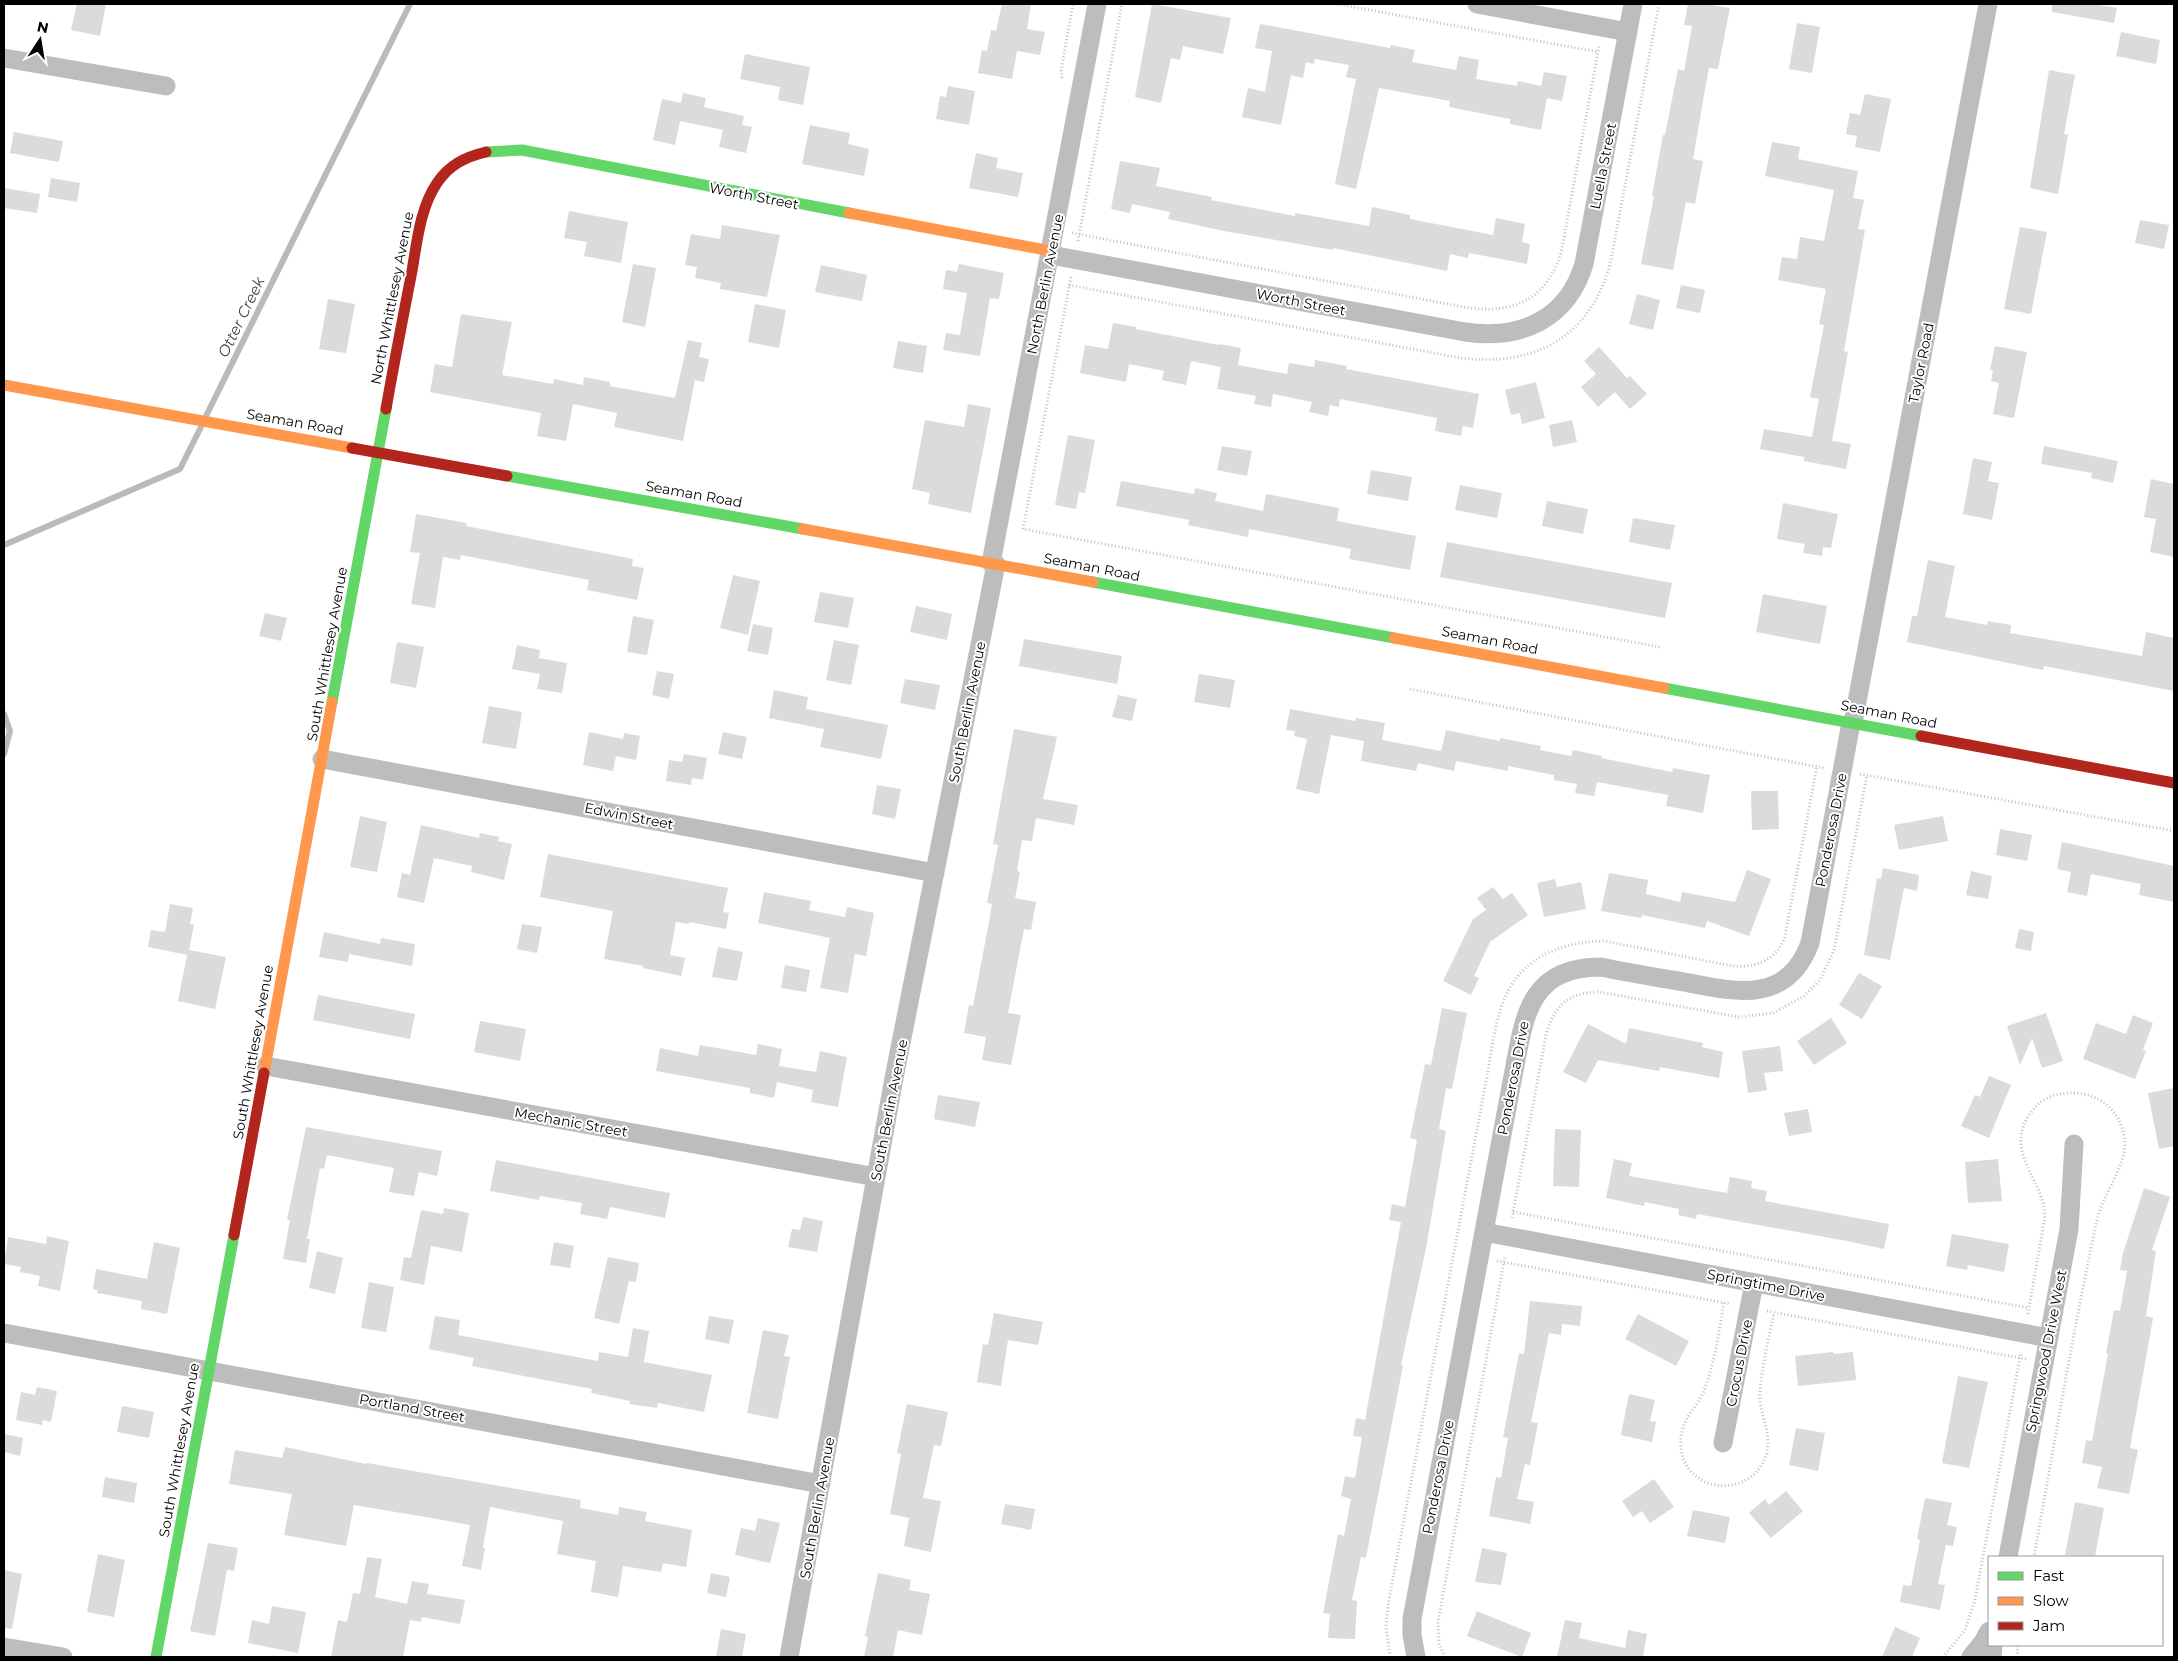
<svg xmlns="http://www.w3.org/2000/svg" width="2178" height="1661" font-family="Montserrat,sans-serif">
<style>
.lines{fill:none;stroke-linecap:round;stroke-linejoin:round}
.stream{stroke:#bababa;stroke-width:6}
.building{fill:#dbdbdb}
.path{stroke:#c2c2c2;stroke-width:3;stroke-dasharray:1 2.5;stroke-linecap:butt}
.street{stroke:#bdbdbd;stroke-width:19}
.fast{stroke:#63d668;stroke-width:11}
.slow{stroke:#ff974d;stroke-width:11}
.jam{stroke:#b3261e;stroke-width:11}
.labels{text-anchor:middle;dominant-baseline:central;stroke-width:4;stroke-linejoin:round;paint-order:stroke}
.street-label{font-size:14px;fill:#000;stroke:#fff}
.water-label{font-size:15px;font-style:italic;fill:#3d3d3d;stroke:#fff}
</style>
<rect width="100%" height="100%" fill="#fff"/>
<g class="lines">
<path class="stream" d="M206,416L410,4
M4,545L180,469L201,427
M4,714L10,731L4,754"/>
</g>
<path class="building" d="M77,4H106L100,36L71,30Z
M1002,4H1031L1027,29L1045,32L1040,55L1017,51L1012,79L978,73L982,50L987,51L991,30L996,31Z
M1152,4L1231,18L1223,54L1183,46L1180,60L1171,58L1161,103L1135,97Z
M1688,4H1705L1730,8L1718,69L1709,68L1703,101L1693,159L1703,161L1695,204L1686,202L1673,270L1641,264L1654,196H1652L1663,135H1665L1678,69L1684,71L1692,26L1684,25Z
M2052,4H2093L2117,8L2114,23L2052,12Z
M1797,23L1820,27L1812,73L1789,69Z
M1260,24L1390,48L1391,45L1415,50L1412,62L1456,70L1459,56L1479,60L1476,79L1517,86L1518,81L1541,86L1544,72L1567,76L1562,101L1547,98L1541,130L1510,124V119L1449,107L1450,101L1379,88L1356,189L1335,184L1356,79L1346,77L1349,65L1315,59L1314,64L1306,62L1303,78L1291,75L1281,125L1242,117L1248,88L1265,92L1272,51L1255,48Z
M2121,32L2160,40L2156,64L2116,56Z
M745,54L810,67L803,105L778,100L780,87L740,79Z
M2049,70L2075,75L2064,134L2068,135L2058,194L2030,188Z
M948,86L975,91L969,125L936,119L940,96L946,97Z
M683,93L706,98L704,107L744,116L742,125L752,127L746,153L719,147L723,130L680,121L675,145L653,140L662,99L681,103Z
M1865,94L1891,99L1880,152L1855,147L1857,136L1846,134L1850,113L1860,115Z
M810,125L850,133L848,144L869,149L864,176L802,164Z
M14,132L63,141L59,162L10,153Z
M1772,142L1800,147L1798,159L1858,171L1853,198L1864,200L1858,229L1865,230L1844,351L1848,352L1832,441L1851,444L1846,469L1804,461V457L1760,449L1764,429L1812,437L1819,399L1810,397L1824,325L1819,324L1826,289L1778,280L1782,257L1797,259L1800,237L1824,241L1834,190L1765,176Z
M976,153L998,158L996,168L1023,173L1018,197L969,188Z
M1120,161L1160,168L1156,186L1212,197L1211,200L1295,216V213L1369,226L1372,207L1410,215V219L1493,235L1496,218L1525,224L1522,242L1530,244L1527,264L1469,253L1468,258L1450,254L1447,271L1333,248V250L1224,231L1168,219L1170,212L1132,204L1130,213L1111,209Z
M51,178L80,183L77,202L48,197Z
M4,188L40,194L37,213L4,208Z
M569,211L628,222L621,263L584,256L587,242L564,238Z
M2140,220L2169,225L2164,249L2135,243Z
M722,225L780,235L767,297L720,289L721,283L695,278L697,267L685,265L691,234L720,239Z
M2020,227L2047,232L2031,314L2004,309Z
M633,264L656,268L645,327L622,322Z
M959,264L1004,273L999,299L990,298L980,356L943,350L946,333L960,335L967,293L943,289L946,270L957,272Z
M821,265L867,275L862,301L815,292Z
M1681,285L1705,290L1700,313L1676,308Z
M1637,294L1660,300L1653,330L1629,324Z
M328,299L355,304L346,353L319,349Z
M755,304L786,310L779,348L748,342Z
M461,314L512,322L502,375L553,384L554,379L583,385L584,377L610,382V386L675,398L688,340L702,343L699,357L709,359L704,382L695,380L683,441L614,427L617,413L573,404L566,441L537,436L541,413L430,392L435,364L452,367Z
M1113,323L1136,327V329L1219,345V344L1241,348L1238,365L1287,374L1289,363L1314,367L1315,360L1347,366L1346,369L1479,394L1473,428L1463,426L1461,436L1435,431L1437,418L1340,399L1339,407L1330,405L1328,416L1309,412L1312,402L1273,394L1271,407L1254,404L1256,396L1217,389L1221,367L1191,361L1186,385L1162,380L1164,371L1129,364L1126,382L1080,373L1085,345L1108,349Z
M898,341L927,346L923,373L893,368Z
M1995,346L2027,352L2014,418L1993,414L1999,383L1991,381L1993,370H1990Z
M1599,347L1627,378L1630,376L1647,394L1630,409L1615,392L1598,407L1581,387L1596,374L1584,361Z
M1536,382L1545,418L1522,424L1520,413L1511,415L1505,390Z
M968,404L991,408L971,513L928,504L930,493L912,489L925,420L964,427Z
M1572,420L1577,442L1553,447L1549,425Z
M1068,435L1095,440L1085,493L1079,492L1076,509L1055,505Z
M1222,446L1252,451L1247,476L1217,470Z
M2044,446L2118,461L2113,483L2091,478L2092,473L2041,464Z
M1973,458L1992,462L1988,481L1999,483L1992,520L1963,514Z
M1371,470L1412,477L1408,501L1367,494Z
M2151,479L2174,484V557L2150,552L2156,519L2144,517Z
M1121,481L1194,494L1195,488L1217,493L1215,501L1263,511L1266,494L1339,508L1337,521L1416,536L1410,570L1349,559L1351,549L1249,529L1248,537L1188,525L1189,520L1116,506Z
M1460,485L1502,493L1497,518L1455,510Z
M1547,501L1588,509L1583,534L1542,526Z
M1783,503L1838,514L1831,548L1823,547L1822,556L1803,553L1805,544L1777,539Z
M416,514L467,523L466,526L633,559L632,566L644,568L637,600L587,590L589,580L461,555L460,560L443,557L435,608L411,604L420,553L410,552Z
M1633,518L1675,525L1670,550L1629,542Z
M1447,542L1672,583L1665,618L1440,577Z
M1928,560L1955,566L1945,617L1987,625L1988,621L2011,625L2010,633L2142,656L2146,632L2174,638V691L2044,666L2043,670L1907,642L1912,616H1917Z
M733,575L760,581L748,635L720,628Z
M820,592L854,598L848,628L814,622Z
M1763,594L1827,606L1820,644L1756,632Z
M916,606L952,614L947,640L910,632Z
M265,613L287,618L281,641L259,636Z
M633,616L654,620L647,655L627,652Z
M753,624L773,628L768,655L747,651Z
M1024,639L1122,656L1117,684L1019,666Z
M834,640L859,645L851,685L826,680Z
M397,642L424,647L416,688L390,683Z
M517,645L540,650L539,658L567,663L562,693L537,689L540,674L512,669Z
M657,671L674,674L669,699L652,695Z
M1199,674L1235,680L1230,708L1194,702Z
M905,679L940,685L935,710L900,703Z
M774,690L808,697L806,709L888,725L881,759L820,747L824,729L769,718Z
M1118,695L1137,699L1132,721L1112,717Z
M489,706L522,712L516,749L482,743Z
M1290,709L1355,721L1356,718L1385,723L1382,740L1441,751L1446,730L1500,741V738L1541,746L1540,750L1571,756L1573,750L1602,756L1601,758L1672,772L1673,768L1710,775L1703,813L1666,806L1668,795L1597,782L1594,796L1575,793L1577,784L1554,780V775L1508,766V771L1456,761L1454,771L1418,763L1416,771L1361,761L1364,741L1331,735L1319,794L1296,789L1307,739L1294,736L1295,731L1286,730Z
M1014,729L1057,737L1043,799L1078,805L1074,825L1036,818L1032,841L1022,840L1017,871L1020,872L1015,898L1036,902L1031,930L1024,929L1008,1013L1021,1015L1011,1065L982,1060L986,1037L964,1033L969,1005L973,1006L989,922L992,904L987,903L998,845L993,844Z
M589,732L623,739L624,733L640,736L636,760L616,756L613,771L583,765Z
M723,732L747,737L742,759L718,754Z
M684,754L707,758L703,780L692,778L691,785L666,781L669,760L682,762Z
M877,785L901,789L895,819L872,814Z
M1751,791H1778L1779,829L1752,830Z
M360,816L387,822L377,872L350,867Z
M1943,816L1948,841L1899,850L1894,825Z
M421,825L479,838L480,833L499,837L498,841L512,844L504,880L471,872L472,866L434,858L424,903L397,897L402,873L410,875Z
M2000,829L2032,835L2027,861L1996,855Z
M2062,842L2174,866V902L2139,895L2141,884L2091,874L2087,896L2067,892L2071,872L2057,869Z
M548,854L728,888L723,912L729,913L726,929L689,922V924L676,922L670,955L685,958L681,976L643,968L644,966L604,959L613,911L540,897Z
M1883,868L1919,875L1917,891L1904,888L1890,960L1864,955L1877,878L1881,879Z
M1747,870L1771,879L1749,936L1707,921L1705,928L1642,915L1641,918L1601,911L1609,873L1648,880L1646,894L1680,902L1682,892L1735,902Z
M1971,871L1992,876L1988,899L1966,895Z
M1555,879L1557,887L1581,882L1586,909L1544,917L1537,883Z
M1493,887L1503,899L1512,893L1528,915L1490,942L1474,976L1479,978L1471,995L1443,981L1473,919L1486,910L1477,898Z
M764,892L811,901L809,910L845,917L847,907L874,913L866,956L855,954L848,993L820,988L830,938L758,923Z
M170,904L193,908L190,924L194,925L189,950L226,957L215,1009L178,1001L187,955L148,947L151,930L165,932Z
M522,924L542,927L537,953L517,949Z
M2019,929L2034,932L2031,951L2015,948Z
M324,932L380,944L381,938L415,944L412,966L349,954L348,962L319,957Z
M718,947L743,952L737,981L712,977Z
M785,965L810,970L806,992L781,988Z
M1859,973L1882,986L1862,1019L1839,1005Z
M318,995L415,1014L410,1039L313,1020Z
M1442,1008L1467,1013L1452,1089L1446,1088L1439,1129L1446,1131L1426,1248L1401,1365L1403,1366L1366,1558L1361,1557L1352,1600L1357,1601L1355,1639L1328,1638L1330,1614L1323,1613L1338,1534L1344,1536L1351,1499L1341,1496L1345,1476L1355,1478L1362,1437L1353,1436L1356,1418L1365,1420L1401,1222L1389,1220L1392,1204L1405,1207L1417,1140L1410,1138L1425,1064L1431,1065Z
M2046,1013L2063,1061L2042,1068L2032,1038L2020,1065L2007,1026Z
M2133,1015L2153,1023L2143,1050L2146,1051L2135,1079L2083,1059L2096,1023L2126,1034Z
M1831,1018L1847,1043L1814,1065L1797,1041Z
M480,1021L526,1029L520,1061L474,1052Z
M1588,1024L1626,1044L1629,1028L1703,1043L1702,1047L1723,1052L1719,1078L1660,1067L1659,1071L1598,1060L1586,1083L1563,1072Z
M758,1044L782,1049L779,1066L816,1072L820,1051L847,1057L838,1107L811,1102L813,1090L777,1082L774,1098L750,1093V1088L656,1071L660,1048L698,1056L700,1045L756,1055Z
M1780,1046L1783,1071L1764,1073L1767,1090L1748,1093L1742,1051Z
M1989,1076L2011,1085L1989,1138L1961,1126L1975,1095L1980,1097Z
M2174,1088V1146L2159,1149L2148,1093Z
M938,1095L980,1102L975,1127L934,1119Z
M1808,1109L1812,1132L1789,1136L1784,1113Z
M306,1127L442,1151L437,1176L419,1172L414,1196L389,1192L394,1168L327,1155L324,1169L320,1168L307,1239H310L306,1263L283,1259L290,1220H287Z
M1555,1129L1581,1130L1579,1187L1553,1186Z
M1614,1159L1632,1163L1629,1176L1727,1193L1730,1177L1752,1181L1751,1188L1767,1191L1765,1201L1889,1224L1884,1249L1847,1241L1697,1214L1696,1219L1678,1215L1679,1209L1645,1202L1644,1206L1606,1198Z
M1998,1159L2002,1201L1968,1203L1965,1162Z
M496,1160L670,1193L665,1218L610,1207L607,1219L580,1214L582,1203L540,1196L539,1200L490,1191Z
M2144,1188L2170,1197L2152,1250L2156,1251L2146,1316L2153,1318L2130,1448L2138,1450L2129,1494L2097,1488L2102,1467L2082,1463L2086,1440L2092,1441L2108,1354L2106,1353L2114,1310L2120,1311L2127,1271L2120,1270L2123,1253Z
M444,1208L469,1213L462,1252L431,1246L424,1285L400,1280L404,1257L411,1258L421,1210L443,1214Z
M803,1217L823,1221L817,1252L788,1247L792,1229L800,1230Z
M1952,1234L2009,1244L2004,1272L1968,1265L1967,1270L1946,1266Z
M47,1236L69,1241L60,1291L38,1286L40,1276L20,1272L21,1267L4,1264L8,1237L46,1244Z
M154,1242L180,1248L167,1314L141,1309L142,1301L97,1293V1290L93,1289L96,1269L147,1279Z
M554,1242L574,1246L570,1268L550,1265Z
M317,1251L343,1258L335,1294L309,1288Z
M608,1257L639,1263L636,1282L629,1281L619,1324L594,1318Z
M369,1282L394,1287L386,1332L361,1328Z
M1530,1301L1582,1306L1580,1326L1562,1324L1561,1335L1549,1333L1531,1422L1538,1423L1530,1465L1525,1464L1517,1499L1534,1502L1530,1524L1489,1516L1496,1477L1501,1478L1508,1438L1503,1437L1519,1353L1524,1354Z
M994,1313L1043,1322L1038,1345L1008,1340L1001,1386L977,1382L983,1344L988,1345Z
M1638,1314L1689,1341L1676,1366L1625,1339Z
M435,1316L460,1320L458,1335L598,1361L599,1352L628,1357L633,1328L649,1331L644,1362L712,1375L704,1412L658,1403L657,1408L629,1404L630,1401L591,1393L592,1389L472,1366L474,1358L429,1349Z
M709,1316L734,1320L729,1344L705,1339Z
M763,1330L789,1335L784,1356L790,1357L778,1419L747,1413Z
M1833,1352L1834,1354L1853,1352L1856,1380L1798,1386L1795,1356Z
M1958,1376L1988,1382L1969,1468L1942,1463Z
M37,1387L57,1391L51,1422L43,1420L42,1425L16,1420L21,1392L35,1395Z
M1629,1394L1655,1400L1650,1421L1656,1422L1652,1442L1621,1435Z
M907,1404L948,1412L941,1446L934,1445L923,1498L941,1501L931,1552L904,1546L909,1518L890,1514L901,1454L897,1453Z
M122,1406L154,1412L149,1438L117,1432Z
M1796,1428L1825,1433L1818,1471L1789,1465Z
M4,1434L23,1438L20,1456L4,1452Z
M285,1447L366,1464L367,1463L581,1500L580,1508L618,1515L619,1507L647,1512L645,1521L692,1530L686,1567L663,1563L661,1572L623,1566L618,1597L591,1592L596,1561L557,1554L563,1521L490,1507L483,1547L485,1548L481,1570L462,1566L470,1525L431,1518L354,1505L346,1546L284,1535L292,1494L229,1484L235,1450L282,1458Z
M105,1477L137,1483L134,1503L102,1497Z
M1654,1479L1674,1507L1650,1523L1642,1511L1633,1517L1622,1501Z
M1786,1491L1803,1511L1771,1538L1749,1513L1765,1499L1769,1505Z
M1925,1498L1952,1503L1947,1525L1957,1527L1953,1546L1946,1545L1938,1584L1945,1585L1940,1610L1900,1602L1903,1585L1911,1586L1920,1540L1917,1539Z
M2075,1502L2104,1508L2095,1557L2065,1555Z
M1005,1504L1035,1509L1031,1530L1001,1524Z
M1693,1510L1730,1517L1725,1543L1687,1536Z
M758,1518L780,1523L770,1563L735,1555L741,1528L755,1531Z
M208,1543L238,1548L234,1571L227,1570L215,1636L190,1631Z
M1482,1548L1507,1553L1501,1585L1475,1582Z
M98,1554L125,1560L114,1617L87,1612Z
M367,1557L382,1559L375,1597L407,1604L412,1581L429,1584L427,1594L465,1600L460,1624L422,1617L421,1622L410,1620L403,1657H331L338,1620L347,1622L353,1593L360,1594Z
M4,1570L22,1574L12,1629L4,1628Z
M711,1573L730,1577L726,1597L707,1593Z
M878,1573L911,1580L909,1590L930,1594L922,1635L898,1630L893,1657H864L868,1637L865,1636Z
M272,1606L306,1612L298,1653L248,1643L252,1620L269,1624Z
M1477,1611L1531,1633L1522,1657L1467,1636Z
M1565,1620L1582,1623L1579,1638L1625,1648L1628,1630L1647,1634L1643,1657H1557Z
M1895,1627L1920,1638L1912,1657H1882Z
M721,1629L746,1634L742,1657H716Z"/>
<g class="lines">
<path class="path" d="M1337,4L1598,52
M1062,78L1061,71L1073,4
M1072,233L1469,308C1517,314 1549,297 1562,249L1599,46
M1078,241L1122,4
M1071,277L1023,529L1660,647
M1069,285L1461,358C1537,367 1592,336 1611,260L1659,4
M1410,689L1824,768
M1860,774L2174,831
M1513,1212L2029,1308
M1512,1218L1546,1035C1554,1006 1568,992 1599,992L1739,1017L1773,1013L1804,996L1820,980L1834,950L1867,775
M1497,1261L1731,1304
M1724,1303C1719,1331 1715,1361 1705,1388C1700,1403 1686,1415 1683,1428C1680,1438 1680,1448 1683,1458C1698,1497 1754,1494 1766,1455C1773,1433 1758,1413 1760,1391C1762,1365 1769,1338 1774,1313
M1767,1311L2026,1359
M2028,1314L2045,1216C2044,1181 2008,1157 2026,1120C2031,1111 2038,1103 2047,1098C2062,1091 2082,1091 2098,1099C2114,1108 2123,1123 2125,1142C2126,1167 2102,1195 2097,1220C2073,1331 2054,1445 2034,1557
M1390,1657L1386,1625L1388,1605L1487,1076C1491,1054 1494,1029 1501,1008C1516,960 1557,942 1604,941L1733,966C1756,968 1778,959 1785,936L1817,766
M1445,1657L1439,1644L1438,1622L1505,1256
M1943,1657L1965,1630L1975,1600L2021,1352
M2017,1657L2018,1645"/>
<path class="street" d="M1477,4L1628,32
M4,58L166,86
M1051,255L1465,332C1520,340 1567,320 1584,264L1633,4
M991,563L1097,4
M1853,723L1988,4
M322,759L935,873
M266,1066L876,1177
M1484,1232L2049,1338
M4,1333L821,1484
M1723,1443L1754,1283
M2008,1557L2069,1229L2074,1144
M4,1647L63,1657
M789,1657L894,1078L996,564
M1416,1657L1412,1635V1619L1512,1081C1524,1022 1525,967 1601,967C1629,973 1656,977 1684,982C1735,992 1787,1005 1810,943L1851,723
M1971,1657L1983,1642L1989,1631
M1992,1657L1993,1645"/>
<path class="fast" d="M486,152L522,150L849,213
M507,476L803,529
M1093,582L1394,638
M1664,688L1921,736
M332,702L386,409
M156,1657L234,1235"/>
<path class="slow" d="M849,213L1051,251
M4,385L352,448
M803,529L1093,582
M1394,638L1664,688
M264,1073L332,702"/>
<path class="jam" d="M386,409C394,363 403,317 412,271C417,242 420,208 437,183C449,165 465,157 486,152
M352,448L507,476
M1921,736L2174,783
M234,1235L264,1073"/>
</g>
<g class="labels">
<g class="street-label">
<text transform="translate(1603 166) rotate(-79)">Luella Street</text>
<text transform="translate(754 196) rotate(11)">Worth Street</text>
<text transform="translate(1045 284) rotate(-79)">North Berlin Avenue</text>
<text transform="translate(392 298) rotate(-79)">North Whittlesey Avenue</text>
<text transform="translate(1301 302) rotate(11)">Worth Street</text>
<text transform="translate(1921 363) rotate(-79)">Taylor Road</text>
<text transform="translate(295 422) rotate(10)">Seaman Road</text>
<text transform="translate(694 494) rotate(10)">Seaman Road</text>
<text transform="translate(1092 567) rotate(11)">Seaman Road</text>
<text transform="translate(1490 640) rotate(11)">Seaman Road</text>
<text transform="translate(327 654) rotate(-80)">South Whittlesey Avenue</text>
<text transform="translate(967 712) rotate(-79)">South Berlin Avenue</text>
<text transform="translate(1889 714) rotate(11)">Seaman Road</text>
<text transform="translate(629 816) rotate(11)">Edwin Street</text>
<text transform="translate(1831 830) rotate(-79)">Ponderosa Drive</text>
<text transform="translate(253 1052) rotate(-80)">South Whittlesey Avenue</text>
<text transform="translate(1513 1078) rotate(-79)">Ponderosa Drive</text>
<text transform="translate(889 1110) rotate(-79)">South Berlin Avenue</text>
<text transform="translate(571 1122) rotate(10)">Mechanic Street</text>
<text transform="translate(1766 1285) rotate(11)">Springtime Drive</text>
<text transform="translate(2046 1351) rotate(-79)">Springwood Drive West</text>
<text transform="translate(1739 1363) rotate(-79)">Crocus Drive</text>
<text transform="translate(412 1408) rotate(10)">Portland Street</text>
<text transform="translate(179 1450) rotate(-80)">South Whittlesey Avenue</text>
<text transform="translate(1438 1477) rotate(-79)">Ponderosa Drive</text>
<text transform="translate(817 1508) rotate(-80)">South Berlin Avenue</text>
</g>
<g class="water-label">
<text transform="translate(241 317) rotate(-64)">Otter Creek</text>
</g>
</g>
<rect width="2178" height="1661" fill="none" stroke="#000000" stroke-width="10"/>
<rect x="1988" y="1556" width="175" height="90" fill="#ffffff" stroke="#999999"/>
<rect x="1998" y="1572" width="25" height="8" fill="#63d668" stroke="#999999"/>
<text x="2033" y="1581" font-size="15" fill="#000000">Fast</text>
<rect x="1998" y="1597" width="25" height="8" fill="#ff974d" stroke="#999999"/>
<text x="2033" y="1606" font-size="15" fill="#000000">Slow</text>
<rect x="1998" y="1622" width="25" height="8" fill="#b3261e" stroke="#999999"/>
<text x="2033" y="1631" font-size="15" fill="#000000">Jam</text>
<g transform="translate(40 40) rotate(12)" stroke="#ffffff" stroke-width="4" paint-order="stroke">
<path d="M0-4L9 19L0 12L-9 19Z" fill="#000000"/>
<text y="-8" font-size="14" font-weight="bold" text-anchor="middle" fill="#000000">N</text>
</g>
</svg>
